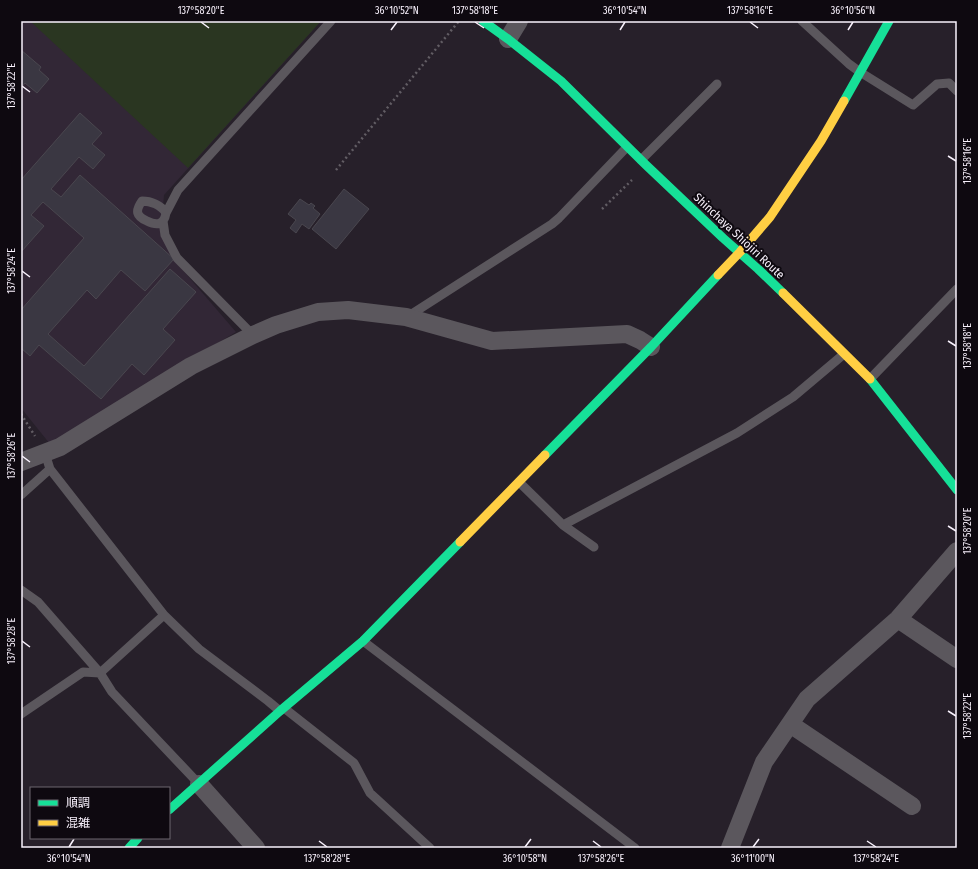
<svg xmlns="http://www.w3.org/2000/svg" width="978" height="869" font-family="'Fira Sans Condensed','Noto Sans JP',sans-serif">
<style>
.education{fill:#322736}
.green{fill:#2a3621}
.building{fill:#3a3742;stroke:#4a474f}
.lines{fill:none;stroke-linecap:round;stroke-linejoin:round}
.path{stroke:#625d64;stroke-width:2.5;stroke-dasharray:2 3;stroke-linecap:butt}
.lane{stroke:#5b575d;stroke-width:9}
.street{stroke:#5b575d;stroke-width:18}
.fast{stroke:#16e098;stroke-width:9}
.slow{stroke:#ffcf43;stroke-width:9}
.ticks{fill:none;stroke:#f9f2fd;stroke-width:1.5}
.labels{text-anchor:middle;dominant-baseline:central;stroke-width:4;stroke-linejoin:round;paint-order:stroke}
.street-label{font-size:12px;fill:#f9f2fd;stroke:#0e0910}
.neatline{fill:none;stroke:#f9f2fd;stroke-width:1.5}
.ticks-label{font-size:10px;text-anchor:middle;fill:#f9f2fd}
</style>
<rect width="100%" height="100%" fill="#27202a"/>
<path class="education" d="M21,21H321L164,195L161,232L175,261L236,332L50,444L21,408Z"/>
<path class="green" d="M30,21H321L188,168Z"/>
<path class="building" d="M21,50L41,67L39,70L49,79L37,93L25,83L21,88Z
M80,113L102,133L92,144L105,155L93,169L79,157L51,189L61,197L80,175L174,259L145,291L121,270L96,299L87,290L48,334L84,366L170,269L196,292L163,329L175,340L144,375L132,364L101,399L39,345L30,356L21,348V310L84,238L43,202L31,215L44,226L21,252V180Z
M344,189L369,209L336,249L312,229Z
M300,199L309,205L311,203L315,206L313,208L320,214L309,229L302,224L296,233L290,228L296,220L288,214Z"/>
<g class="lines">
<path class="path" d="M336,170L459,21
M602,209L632,180
M21,414L35,436"/>
<path class="lane" d="M802,21L849,64L860,72L913,105L937,84L949,83L957,91
M641,160L717,84
M142,201C151,201 161,205 166,213C164,225 157,226 147,221C136,216 135,211 142,201Z
M166,213L178,190L331,21
M163,221L165,235L177,258L253,335
M407,317L552,224L559,218L627,147
M870,379L957,289
M45,453L50,469L164,615L199,649L268,701L280,711
M519,482L563,525L594,547
M21,495L50,469
M563,525L737,433L793,397L844,354
M21,590L38,602L100,673L112,692L199,784
M363,641L635,848
M284,708L354,763L370,793L430,848
M21,714L83,672L100,673L164,615"/>
<path class="street" d="M508,39L519,21
M21,462L60,447L191,366L253,335L276,325L318,312L348,310L406,317L492,341L627,334L640,340L651,347
M898,619L957,659
M790,724L912,806
M199,784L256,848
M730,848L764,762L807,699L898,619L957,551"/>
<path class="fast" d="M483,21L508,39L561,81L646,165L723,238L758,269L783,293
M844,101L889,21
M870,379L957,490
M545,455L651,347L718,275
M169,810L280,711L363,641L460,542
M129,848L138,838"/>
<path class="slow" d="M718,275L740,252L770,217L821,141L844,101
M783,293L870,379
M460,542L545,455"/>
</g>
<path class="ticks" d="M201,22L209,28M475,22L484,28M750,22L758,28M391,30L397,22M620,30L625,22M848,30L853,22M22,86L30,92M948,156L956,161M22,271L30,277M948,341L956,346M22,456L30,462M948,526L956,531M22,641L30,647M948,711L956,716M319,841L327,847M593,841L601,847M867,841L876,847M69,847L74,839M525,847L531,839M753,847L759,839"/>
<g class="labels">
<g class="street-label">
<text transform="translate(739 236) rotate(43)">Shinchaya Shiojiri Route</text>
</g>
</g>
<rect width="978" height="869" fill="none" stroke="#0e0910" stroke-width="44"/>
<rect x="30" y="787" width="140" height="52" fill="#0e0910" stroke="#6c666f"/>
<rect x="38" y="800" width="20" height="6" fill="#16e098" stroke="#6c666f"/>
<text x="66" y="807" font-size="12" fill="#f9f2fd">順調</text>
<rect x="38" y="820" width="20" height="6" fill="#ffcf43" stroke="#6c666f"/>
<text x="66" y="827" font-size="12" fill="#f9f2fd">混雑</text>
<rect x="22" y="22" width="934" height="825" class="neatline"/>
<g class="ticks-label">
<text x="201" y="14">137°58'20"E</text>
<text x="397" y="14">36°10'52"N</text>
<text x="475" y="14">137°58'18"E</text>
<text x="625" y="14">36°10'54"N</text>
<text x="750" y="14">137°58'16"E</text>
<text x="853" y="14">36°10'56"N</text>
<text transform="translate(11 86) rotate(-90)" y="4">137°58'22"E</text>
<text transform="translate(967 161) rotate(-90)" y="4">137°58'16"E</text>
<text transform="translate(11 271) rotate(-90)" y="4">137°58'24"E</text>
<text transform="translate(967 346) rotate(-90)" y="4">137°58'18"E</text>
<text transform="translate(11 456) rotate(-90)" y="4">137°58'26"E</text>
<text transform="translate(967 531) rotate(-90)" y="4">137°58'20"E</text>
<text transform="translate(11 641) rotate(-90)" y="4">137°58'28"E</text>
<text transform="translate(967 716) rotate(-90)" y="4">137°58'22"E</text>
<text x="69" y="862">36°10'54"N</text>
<text x="327" y="862">137°58'28"E</text>
<text x="525" y="862">36°10'58"N</text>
<text x="601" y="862">137°58'26"E</text>
<text x="753" y="862">36°11'00"N</text>
<text x="876" y="862">137°58'24"E</text>
</g>
</svg>
